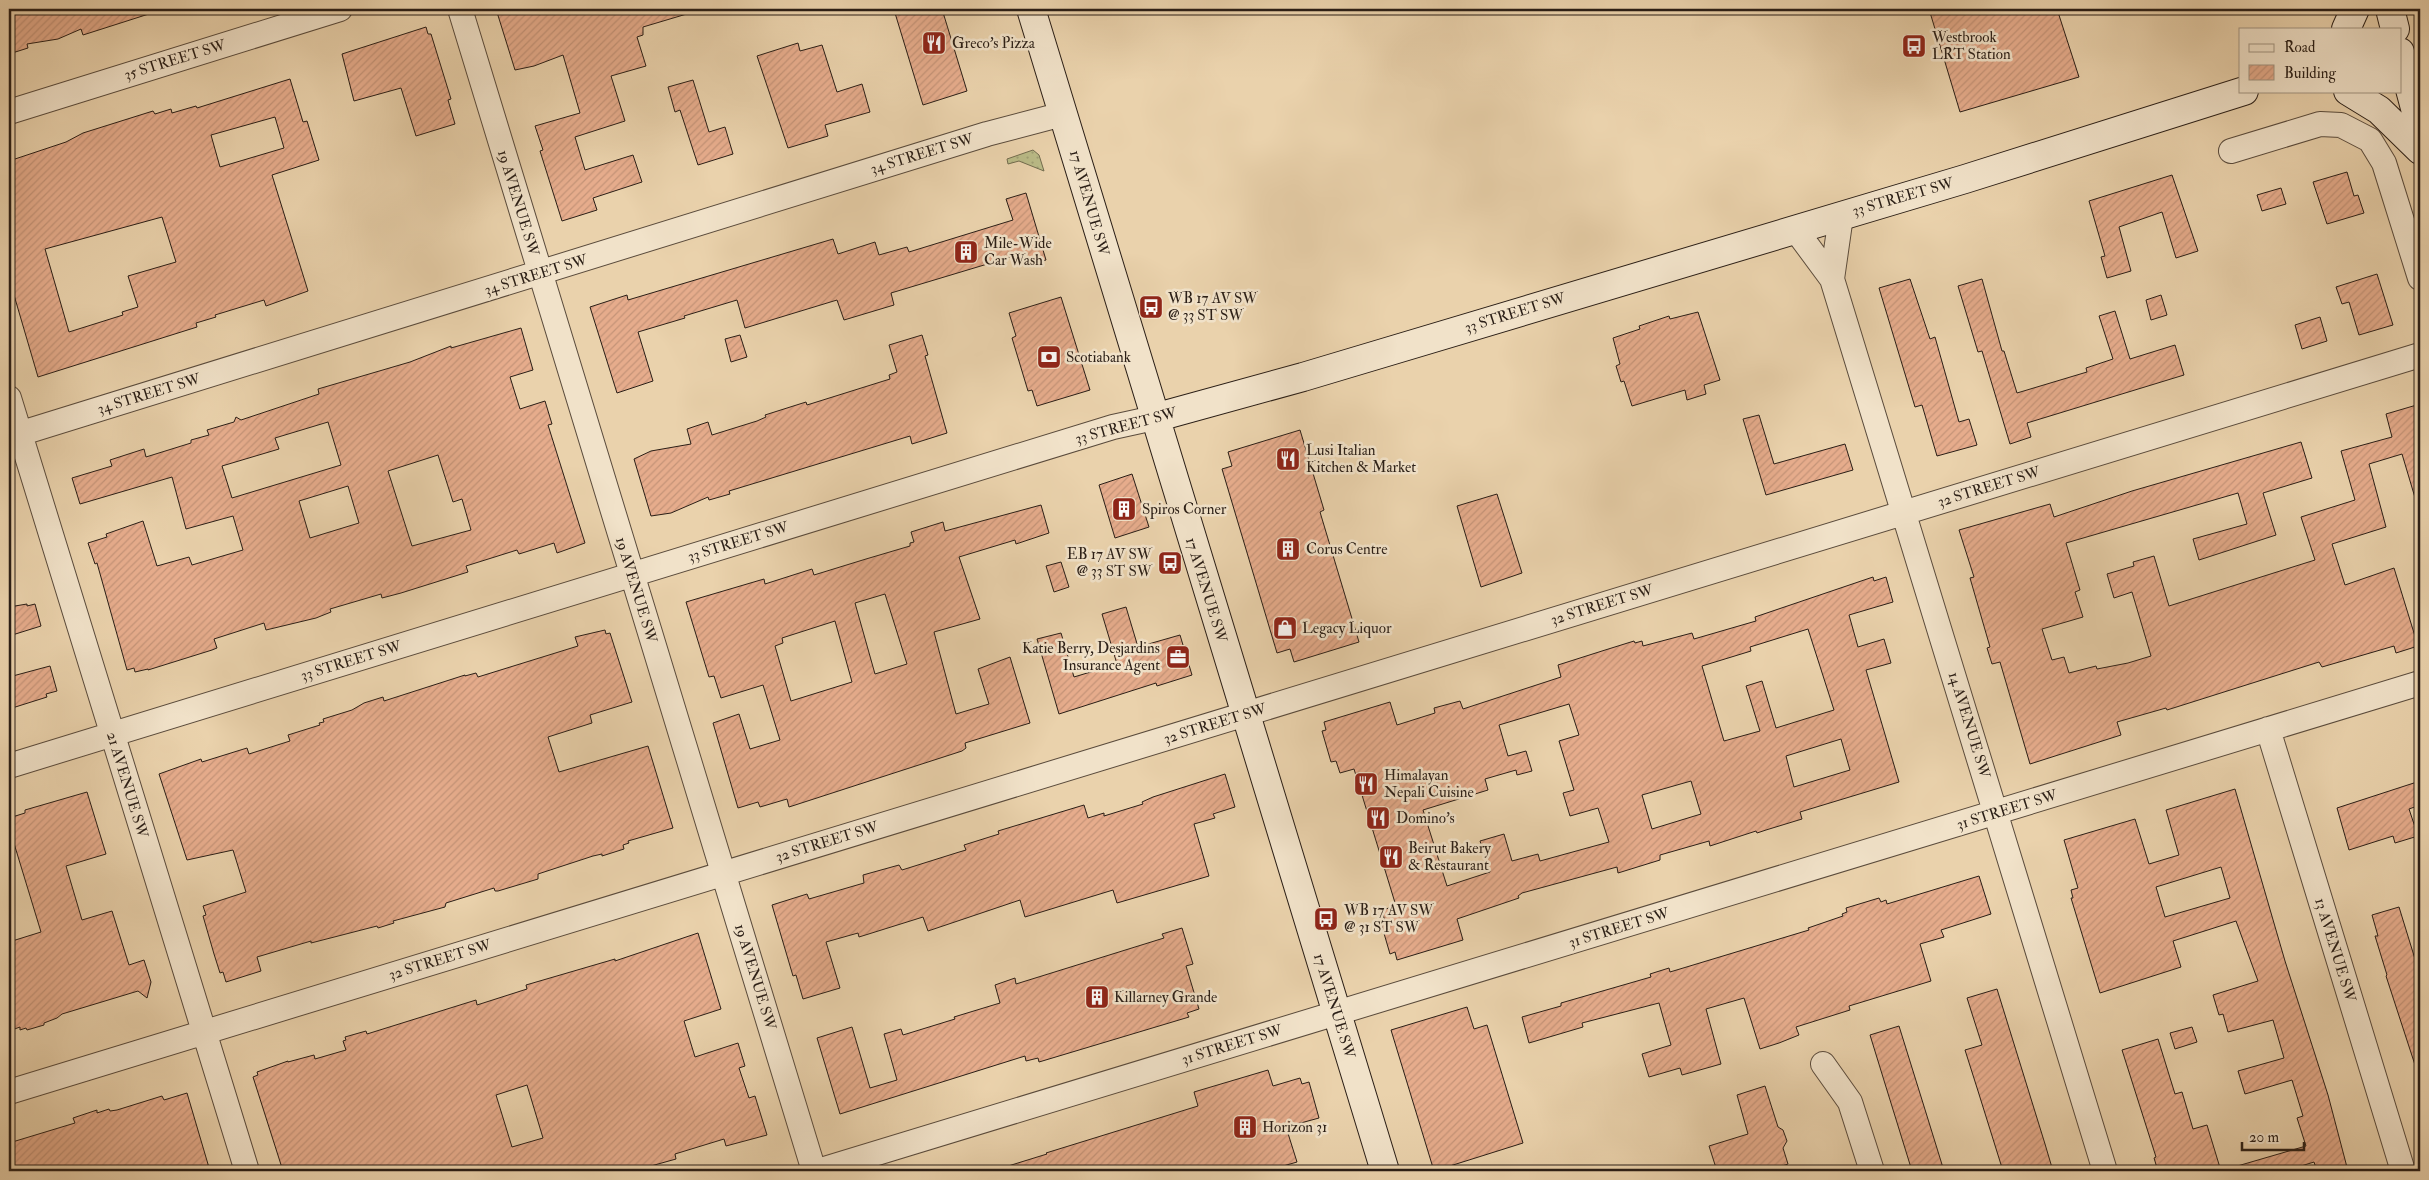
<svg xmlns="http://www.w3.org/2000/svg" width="2429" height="1180" font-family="'IM FELL Double Pica',serif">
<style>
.grass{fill:url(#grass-dots);stroke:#726c4e}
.building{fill:url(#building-hatch);stroke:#2a1e16;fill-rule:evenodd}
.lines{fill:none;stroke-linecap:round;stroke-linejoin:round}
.street-casing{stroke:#5a4b3c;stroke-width:26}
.secondary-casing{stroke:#2a1e16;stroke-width:30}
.street{stroke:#f1e2c9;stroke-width:24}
.secondary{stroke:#f1e2c9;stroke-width:28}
.labels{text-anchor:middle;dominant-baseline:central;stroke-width:5;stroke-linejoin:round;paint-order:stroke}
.poi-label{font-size:15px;fill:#2a1e16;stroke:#f1e2c9;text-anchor:start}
.street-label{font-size:15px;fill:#2a1e16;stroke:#f1e2c9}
</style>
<defs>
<pattern id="grass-dots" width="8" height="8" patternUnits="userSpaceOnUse" patternTransform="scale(1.25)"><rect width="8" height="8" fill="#babb87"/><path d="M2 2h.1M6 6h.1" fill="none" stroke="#a0a074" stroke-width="1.8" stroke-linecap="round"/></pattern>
<pattern id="building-hatch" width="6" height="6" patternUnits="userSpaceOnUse" patternTransform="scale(1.25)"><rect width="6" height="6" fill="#e6ac8c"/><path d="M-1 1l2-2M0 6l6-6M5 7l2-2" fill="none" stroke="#c59478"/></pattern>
</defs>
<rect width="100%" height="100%" fill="#ead2ac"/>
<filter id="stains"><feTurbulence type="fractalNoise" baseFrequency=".004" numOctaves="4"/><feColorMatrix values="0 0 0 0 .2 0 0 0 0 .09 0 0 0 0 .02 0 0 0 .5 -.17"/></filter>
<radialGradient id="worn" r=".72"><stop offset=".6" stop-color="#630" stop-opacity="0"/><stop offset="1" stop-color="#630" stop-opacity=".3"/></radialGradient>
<path class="grass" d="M1033,150L1039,155L1044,171L1019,161L1008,164L1007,159Z"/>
<path class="building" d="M9,9H155V12L83,35L81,29L58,39L27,44L28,48L9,54Z
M496,9H690V13L643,27V35L637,37L646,66L611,76L625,121L575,137L585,170L633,155L642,182L593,198L597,210L562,221L540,151L543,150L535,126L580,113L563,55L534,66L515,70Z
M908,9H942L967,91L923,105L895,13Z
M1929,9H2057L2079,77L1960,112Z
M426,27L428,34H431L451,99L448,100L455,124L416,136L401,88L354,101L342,54Z
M798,43L800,51L822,45L837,92L862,84L870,112L825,125L828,136L788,148L757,56Z
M290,79L303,122L307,121L319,160L272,175L308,291L266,306L264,300L215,315L216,317L196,323L197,327L38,377L9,278V161L66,142L83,133L153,111L155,114L171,109L172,113L196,106L197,108ZM275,117L284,148L220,167L211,135ZM162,217L176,262L128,276L138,307L122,312L123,315L69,332L45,249Z
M693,80L709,132L725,127L733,154L698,165L680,110L675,112L668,87Z
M2347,172L2354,196L2358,195L2364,213L2327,224L2313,182Z
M2172,175L2198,251L2176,258L2162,212L2119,227L2131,271L2107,278L2101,257L2105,256L2089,201Z
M2281,188L2286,204L2262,211L2257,195Z
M1026,193L1046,260L1032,264L1014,256L891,293L894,305L844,320L837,300L745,328L737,300L684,316L685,318L638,332L653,381L617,393L590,307L627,295L628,300L833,239L838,254L875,242L879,255L907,247L909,252L1013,220L1006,199Z
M2377,274L2393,325L2359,335L2349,302L2342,304L2336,287Z
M1910,279L1930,339L1935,337L1959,422L1969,419L1977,445L1937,456L1922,405L1915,407L1879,288Z
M1982,279L2002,351H2004L2017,393L2087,372L2086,368L2113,359L2099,316L2115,311L2130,359L2175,345L2184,375L2027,423L2031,437L2010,444L1982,351L1978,352L1958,286Z
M2161,295L2167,315L2151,320L2146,300Z
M1061,297L1090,390L1037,406L1032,390L1028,391L1012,338L1016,336L1009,313Z
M1698,312L1720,380L1704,385L1706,394L1687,400L1685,390L1632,406L1624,381L1621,382L1616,366L1620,364L1613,338L1640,329L1639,326L1669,316L1670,319Z
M2320,317L2327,341L2302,349L2295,325Z
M521,328L533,370L510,377L520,409L545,401L552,424L548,425L585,543L557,553L554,543L519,554L517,550L466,566L468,572L401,593L382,598L381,594L330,609L331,612L316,618L266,630L264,623L214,639L217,648L212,650L148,670V669L135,672L134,668L127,670L97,563L95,564L88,543L107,537L106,534L143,521L157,566L189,557L192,565L243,550L233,516L186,529L172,477L80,504L72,478L112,466L110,460L144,449L146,457L191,443V440L209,435L207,430L234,422L236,417L241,420L319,394L318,389L410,362L451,346V348ZM328,422L341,465L232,498L222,466L279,449L275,438ZM438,455L453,502L462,499L471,530L412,546L388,471ZM348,486L359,523L310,538L299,501Z
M740,335L747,357L731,362L725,339Z
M922,335L928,355L925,356L947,433L912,444L910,436L729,491L730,494L709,500L708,497L671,513L651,516L634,459L651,451L691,444L687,429L708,422L712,435L757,421L766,417L765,415L806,402L807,405L890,379L889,375L897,372L889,345Z
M2420,404V500L2416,501L2402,454L2369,464L2386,527L2332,544L2345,585L2394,568L2418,646L2396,653L2394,646L2322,667L2319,662L2167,710L2166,708L2117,722L2121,735L2030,764L2000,662L1992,664L1987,648L1990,647L1970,578L1974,577L1959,530L2050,504L2054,517L2132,491L2301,442L2312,478L2263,493L2276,535L2199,560L2193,539L2247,524L2238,493L2066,543L2080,590L2075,592L2083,617L2042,629L2052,660L2064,657L2069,673L2096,666L2097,669L2128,663L2151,656L2132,592L2114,598L2107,574L2134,566L2133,562L2154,556L2169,606L2315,560L2301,517L2355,500L2341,451L2392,437L2386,414Z
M1759,415L1774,464L1845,444L1853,470L1766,495L1743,419Z
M1300,430L1324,510L1320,512L1359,642L1294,662L1290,649L1277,653L1222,469L1232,466L1228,452Z
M1132,474L1149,527L1115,538L1099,485Z
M1497,494L1522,573L1481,587L1457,506Z
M1041,505L1049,533L1016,544L1015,540L959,557L980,619L934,632L956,714L989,704L978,669L1010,657L1030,723L965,743L966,748L962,751L789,807L787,799L760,807L758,802L738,808L713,723L739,714L750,749L780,740L763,685L721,698L714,676L709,677L686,602L764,579L765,584L812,569L814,575L866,559L910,546V543L914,542L911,532L943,522L945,531ZM885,594L907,664L875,674L855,603ZM835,621L852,682L791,701L775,646L783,643L782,638Z
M1061,562L1069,587L1054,592L1046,566Z
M1873,577L1874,581L1886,577L1893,602L1849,615L1858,647L1884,639L1891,663L1866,670L1899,782L1800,812L1802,819L1766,830L1757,833L1756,831L1710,846L1709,841L1660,855V860L1618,873L1617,867L1522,893L1518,896L1519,898L1457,919L1463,940L1397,960L1395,952L1390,954L1381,923L1385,922L1382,910L1396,906L1354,769L1340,773L1336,761L1331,762L1322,731L1326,730L1324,722L1390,702L1397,725L1435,713L1434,708L1460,701L1463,709L1561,677L1558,665L1602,651L1634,641L1635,643L1642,641L1643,646L1692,633L1694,639L1756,621L1755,617ZM1808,629L1834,710L1776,728L1762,681L1746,686L1760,731L1724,741L1702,666L1751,651L1750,647ZM1569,704L1579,735L1559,741L1574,790L1563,793L1570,816L1598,808L1609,842L1540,861L1538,854L1512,861L1504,834L1480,841L1490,872L1447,886L1423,810L1488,790L1485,779L1516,770L1517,775L1532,771L1526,751L1508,756L1499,725ZM1841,739L1850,770L1794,787L1786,756ZM1691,781L1701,814L1652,829L1642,795Z
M27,604V606L35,604L41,626L9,636V607Z
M1126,607L1138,647L1180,635L1192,675L1157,686L1156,683L1059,714L1037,639L1061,633L1074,677L1117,664L1102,614Z
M605,630L606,634L610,633L632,702L590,715L592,723L548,737L559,772L648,746L673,828L628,841L629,843L623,845L624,849L602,856V854L593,856L538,874V879L498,891H495L494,888L446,903L445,907L393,921L394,923L378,928L377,926L311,943V941L257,957L261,971L226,982L223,972L220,973L214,954L203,916L206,915L203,906L246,892L233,850L187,860L159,774L201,759L202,762L247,748L249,754L290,741L288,735L320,725L319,723L324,722L323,719L352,710L364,703L383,697L384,701L465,675V676L476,673L478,677L578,646L575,637Z
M50,666L57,691L46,694L47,697L9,709V677Z
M1225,774L1235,807L1213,814L1215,818L1194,824L1209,876L1117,903L1113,890L1025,917L1020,900L928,931L923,917L859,937L858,933L826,942L840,988L803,999L796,975L793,976L772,905L807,894L809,899L864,883L863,875L899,865L902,870L956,853L966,850L964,845L999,834L998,831L1084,805L1088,818L1104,813V816L1143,804L1142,802L1153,797Z
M2420,781V805L2409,809L2418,836L2395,843L2393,836L2349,850L2337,808Z
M2235,789L2285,961L2328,1095L2348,1171H2317L2314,1162L2285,1171H2235L2234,1167L2306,1146L2297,1118L2303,1116L2292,1080L2245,1094L2238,1071L2284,1058L2273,1020L2228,1032L2223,1014L2219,1015L2213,995L2258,981L2236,921L2173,941L2181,967L2100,993L2071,898H2073L2071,890L2078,888L2064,840L2135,819L2149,864L2179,855L2166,810ZM2221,867L2230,898L2165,917L2156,887Z
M87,792L106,854L66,866L82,920L112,911L129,965L144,960L151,982L147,998L138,991L62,1014L57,1018L44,1023V1025L27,1030L26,1028L20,1030V1027L9,1031V942L41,932L9,827V818L25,813V810Z
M1979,876L1991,914L1941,930L1944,937L1920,944L1931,981L1849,1006L1850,1010L1796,1027L1799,1035L1779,1043L1760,1049L1744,998L1706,1009L1721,1064L1682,1075L1680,1068L1649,1077L1642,1054L1671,1045L1659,1003L1582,1023L1583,1027L1529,1043L1522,1017L1561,1006V1003L1651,977L1650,974L1669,968L1670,972L1809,930L1808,928L1843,916L1842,914L1847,912L1846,908L1879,898L1881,902L1886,900L1887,904Z
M2399,907L2415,959L2420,957V1068H2416L2386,976L2387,975L2375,936H2378L2372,915Z
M1182,928L1193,964L1186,966L1199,1009L1187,1013L1189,1017L1039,1062L1038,1058L1026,1061L1025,1056L840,1114L817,1038L852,1027L870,1088L897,1080L884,1034L901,1029L903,1035L955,1019L954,1017L1000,1003L995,985L1015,978L1016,984L1164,938L1162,934Z
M698,933L721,1009L684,1021L695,1057L738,1043L745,1066L739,1068L749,1098L755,1096L767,1135L726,1146L724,1139L675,1154L676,1159L633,1171H283L253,1077L258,1075L257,1072L288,1061V1062L314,1055L315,1059L346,1050L343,1041L346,1040L345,1037L366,1031L367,1034L476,1000L477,1005L527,989L526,985L615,959V961ZM527,1085L543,1138L512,1147L496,1095Z
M1997,989L2045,1144L2053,1171H2003L1978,1091L1965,1050L1982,1045L1967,998Z
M1467,1007L1474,1029L1487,1025L1523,1143L1434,1171L1391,1030Z
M1899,1026L1927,1116L1944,1171H1912L1886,1087L1870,1035Z
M2192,1027L2197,1042L2175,1049L2170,1033Z
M2158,1039L2175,1094L2182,1092L2193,1129L2207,1125L2221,1171H2158L2154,1158L2156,1157L2122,1050Z
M1268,1070L1273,1086L1300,1078L1302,1084L1309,1082L1319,1118L1286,1127L1297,1162L1266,1171H1005V1167L1047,1154L1046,1153L1198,1106L1194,1092Z
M1765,1086L1778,1127L1783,1130L1787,1141L1783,1148L1788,1164L1779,1167L1780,1171H1717L1709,1146L1748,1134L1737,1095Z
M187,1093L210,1171H9V1143L75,1123L73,1118L97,1110V1113L109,1109L110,1111L117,1110L162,1096L164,1100Z"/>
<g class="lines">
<defs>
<path id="street" d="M460,9L814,1171
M9,112L340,9
M2231,151L2320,124L2341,125L2370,140L2384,163L2420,278
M1795,229L1832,279L2105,1171
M1832,279L1841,216
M9,398L247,1171
M9,437L987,134L1063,114
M2268,729L2403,1171
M9,766L1113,427L1154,418
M1823,1064L1850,1102L1872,1171
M9,1092L2420,355
M818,1171L2420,683"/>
<path id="secondary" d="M1031,9L1385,1171
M2390,9L2395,29
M2346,29L2355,9
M2400,52L2420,127
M2348,91L2379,110L2420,150
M1154,418L1303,377L1965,179L2244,91"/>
</defs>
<use href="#street" class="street-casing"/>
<use href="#secondary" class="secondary-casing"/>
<use href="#street" class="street"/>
<use href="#secondary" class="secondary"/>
</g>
<defs>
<symbol id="restaurant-square" viewBox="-11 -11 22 22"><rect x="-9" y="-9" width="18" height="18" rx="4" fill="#8f2418" stroke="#f1e2c9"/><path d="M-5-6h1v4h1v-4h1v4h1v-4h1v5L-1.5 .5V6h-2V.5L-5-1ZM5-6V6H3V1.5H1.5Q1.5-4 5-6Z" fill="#fff"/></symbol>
<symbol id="bus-square" viewBox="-11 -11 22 22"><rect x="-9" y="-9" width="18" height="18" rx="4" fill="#8f2418" stroke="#f1e2c9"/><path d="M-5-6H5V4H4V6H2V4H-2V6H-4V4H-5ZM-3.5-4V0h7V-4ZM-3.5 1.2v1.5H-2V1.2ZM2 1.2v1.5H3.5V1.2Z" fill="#fff"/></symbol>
<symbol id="building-square" viewBox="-11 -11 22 22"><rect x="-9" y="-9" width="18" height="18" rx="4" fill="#8f2418" stroke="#f1e2c9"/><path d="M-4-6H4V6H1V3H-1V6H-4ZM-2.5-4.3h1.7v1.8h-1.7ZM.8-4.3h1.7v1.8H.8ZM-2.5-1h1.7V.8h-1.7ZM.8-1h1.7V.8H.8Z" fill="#fff"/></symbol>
<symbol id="bank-square" viewBox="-11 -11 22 22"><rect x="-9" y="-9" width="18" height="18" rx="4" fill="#8f2418" stroke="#f1e2c9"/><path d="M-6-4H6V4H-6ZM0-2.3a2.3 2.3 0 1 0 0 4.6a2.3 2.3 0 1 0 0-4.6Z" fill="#fff"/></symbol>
<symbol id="shop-square" viewBox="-11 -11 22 22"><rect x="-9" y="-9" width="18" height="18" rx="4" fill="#8f2418" stroke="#f1e2c9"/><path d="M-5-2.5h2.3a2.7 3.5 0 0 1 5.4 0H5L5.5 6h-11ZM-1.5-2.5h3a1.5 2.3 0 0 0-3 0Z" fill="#fff"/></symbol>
<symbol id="office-square" viewBox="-11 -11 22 22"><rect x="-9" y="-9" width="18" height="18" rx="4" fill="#8f2418" stroke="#f1e2c9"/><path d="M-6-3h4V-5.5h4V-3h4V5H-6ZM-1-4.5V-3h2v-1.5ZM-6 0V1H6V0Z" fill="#fff"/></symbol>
</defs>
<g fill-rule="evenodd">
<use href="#restaurant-square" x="920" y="29" width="28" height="28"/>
<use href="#bus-square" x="1900" y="32" width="28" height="28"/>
<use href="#building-square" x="952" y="238" width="28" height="28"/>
<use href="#bus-square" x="1137" y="293" width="28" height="28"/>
<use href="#bank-square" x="1035" y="343" width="28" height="28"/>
<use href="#restaurant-square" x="1274" y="445" width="28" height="28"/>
<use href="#building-square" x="1110" y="495" width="28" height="28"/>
<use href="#building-square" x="1274" y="535" width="28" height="28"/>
<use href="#bus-square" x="1156" y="549" width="28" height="28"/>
<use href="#shop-square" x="1271" y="614" width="28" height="28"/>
<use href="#office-square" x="1164" y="643" width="28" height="28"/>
<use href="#restaurant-square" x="1352" y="770" width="28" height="28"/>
<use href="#restaurant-square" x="1364" y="804" width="28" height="28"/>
<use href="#restaurant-square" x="1377" y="843" width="28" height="28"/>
<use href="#bus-square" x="1312" y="905" width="28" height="28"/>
<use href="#building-square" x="1083" y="983" width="28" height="28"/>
<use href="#building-square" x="1231" y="1113" width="28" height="28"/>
</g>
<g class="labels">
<g class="poi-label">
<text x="1932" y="37">Westbrook<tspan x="1932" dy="17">LRT Station</tspan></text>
<text x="952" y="43">Greco's Pizza</text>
<text x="984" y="243">Mile-Wide<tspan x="984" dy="17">Car Wash</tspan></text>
<text x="1168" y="298">WB 17 AV SW<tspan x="1168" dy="17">@ 33 ST SW</tspan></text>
<text x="1066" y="357">Scotiabank</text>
<text x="1306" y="450">Lusi Italian<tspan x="1306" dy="17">Kitchen &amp; Market</tspan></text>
<text x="1142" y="509">Spiros Corner</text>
<text x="1306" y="549">Corus Centre</text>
<text x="1152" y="554" text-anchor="end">EB 17 AV SW<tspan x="1152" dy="17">@ 33 ST SW</tspan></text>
<text x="1302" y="628">Legacy Liquor</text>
<text x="1160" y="648" text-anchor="end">Katie Berry, Desjardins<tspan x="1160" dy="17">Insurance Agent</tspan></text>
<text x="1384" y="775">Himalayan<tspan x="1384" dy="17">Nepali Cuisine</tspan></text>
<text x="1396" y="818">Domino's</text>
<text x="1408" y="848">Beirut Bakery<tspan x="1408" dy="17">&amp; Restaurant</tspan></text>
<text x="1344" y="910">WB 17 AV SW<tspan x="1344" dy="17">@ 31 ST SW</tspan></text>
<text x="1114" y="997">Killarney Grande</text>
<text x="1262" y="1127">Horizon 31</text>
</g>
<g class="street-label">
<text transform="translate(175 60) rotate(-17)">35 STREET SW</text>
<text transform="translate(922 154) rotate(-17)">34 STREET SW</text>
<text transform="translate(1903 197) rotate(-16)">33 STREET SW</text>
<text transform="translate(518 203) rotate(73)">19 AVENUE SW</text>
<text transform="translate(1089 203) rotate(74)">17 AVENUE SW</text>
<text transform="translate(536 275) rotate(-17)">34 STREET SW</text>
<text transform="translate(1515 313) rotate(-17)">33 STREET SW</text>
<text transform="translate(149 394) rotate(-17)">34 STREET SW</text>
<text transform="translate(1126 426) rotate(-15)">33 STREET SW</text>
<text transform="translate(1989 487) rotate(-17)">32 STREET SW</text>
<text transform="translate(738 542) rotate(-17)">33 STREET SW</text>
<text transform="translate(636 590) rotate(73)">19 AVENUE SW</text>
<text transform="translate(1206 590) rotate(73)">17 AVENUE SW</text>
<text transform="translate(1602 605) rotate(-17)">32 STREET SW</text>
<text transform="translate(351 661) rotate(-17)">33 STREET SW</text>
<text transform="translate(1215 724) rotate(-17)">32 STREET SW</text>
<text transform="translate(1969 725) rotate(73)">14 AVENUE SW</text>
<text transform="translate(127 785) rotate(73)">21 AVENUE SW</text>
<text transform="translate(2007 810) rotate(-17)">31 STREET SW</text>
<text transform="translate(827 842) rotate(-17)">32 STREET SW</text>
<text transform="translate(1619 928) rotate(-17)">31 STREET SW</text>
<text transform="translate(2335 950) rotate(73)">13 AVENUE SW</text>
<text transform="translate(440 960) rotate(-17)">32 STREET SW</text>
<text transform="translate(755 977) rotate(73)">19 AVENUE SW</text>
<text transform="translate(1334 1006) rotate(73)">17 AVENUE SW</text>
<text transform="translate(1232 1045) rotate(-17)">31 STREET SW</text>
</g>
</g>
<rect width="2429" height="1180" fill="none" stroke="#ead2ac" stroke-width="30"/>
<rect x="10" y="10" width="2409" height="1160" fill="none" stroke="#2a1e16" stroke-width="2.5"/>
<rect x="15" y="15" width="2399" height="1150" fill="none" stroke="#2a1e16"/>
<rect x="2239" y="28" width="162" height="65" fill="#f1e2c9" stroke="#a19481"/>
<rect x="2249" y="44" width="25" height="8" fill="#f1e2c9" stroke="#a19481"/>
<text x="2284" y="52" font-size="15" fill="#2a1e16">Road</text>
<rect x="2249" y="65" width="25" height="15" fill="url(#building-hatch)" stroke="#a19481"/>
<text x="2284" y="78" font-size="15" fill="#2a1e16">Building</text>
<path d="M2242 1142v8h62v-8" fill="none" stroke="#2a1e16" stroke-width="2.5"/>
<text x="2249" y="1142" font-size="15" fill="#2a1e16" stroke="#f1e2c9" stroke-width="4" paint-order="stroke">20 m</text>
<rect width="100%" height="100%" filter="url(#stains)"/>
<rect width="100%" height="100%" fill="url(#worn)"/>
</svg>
